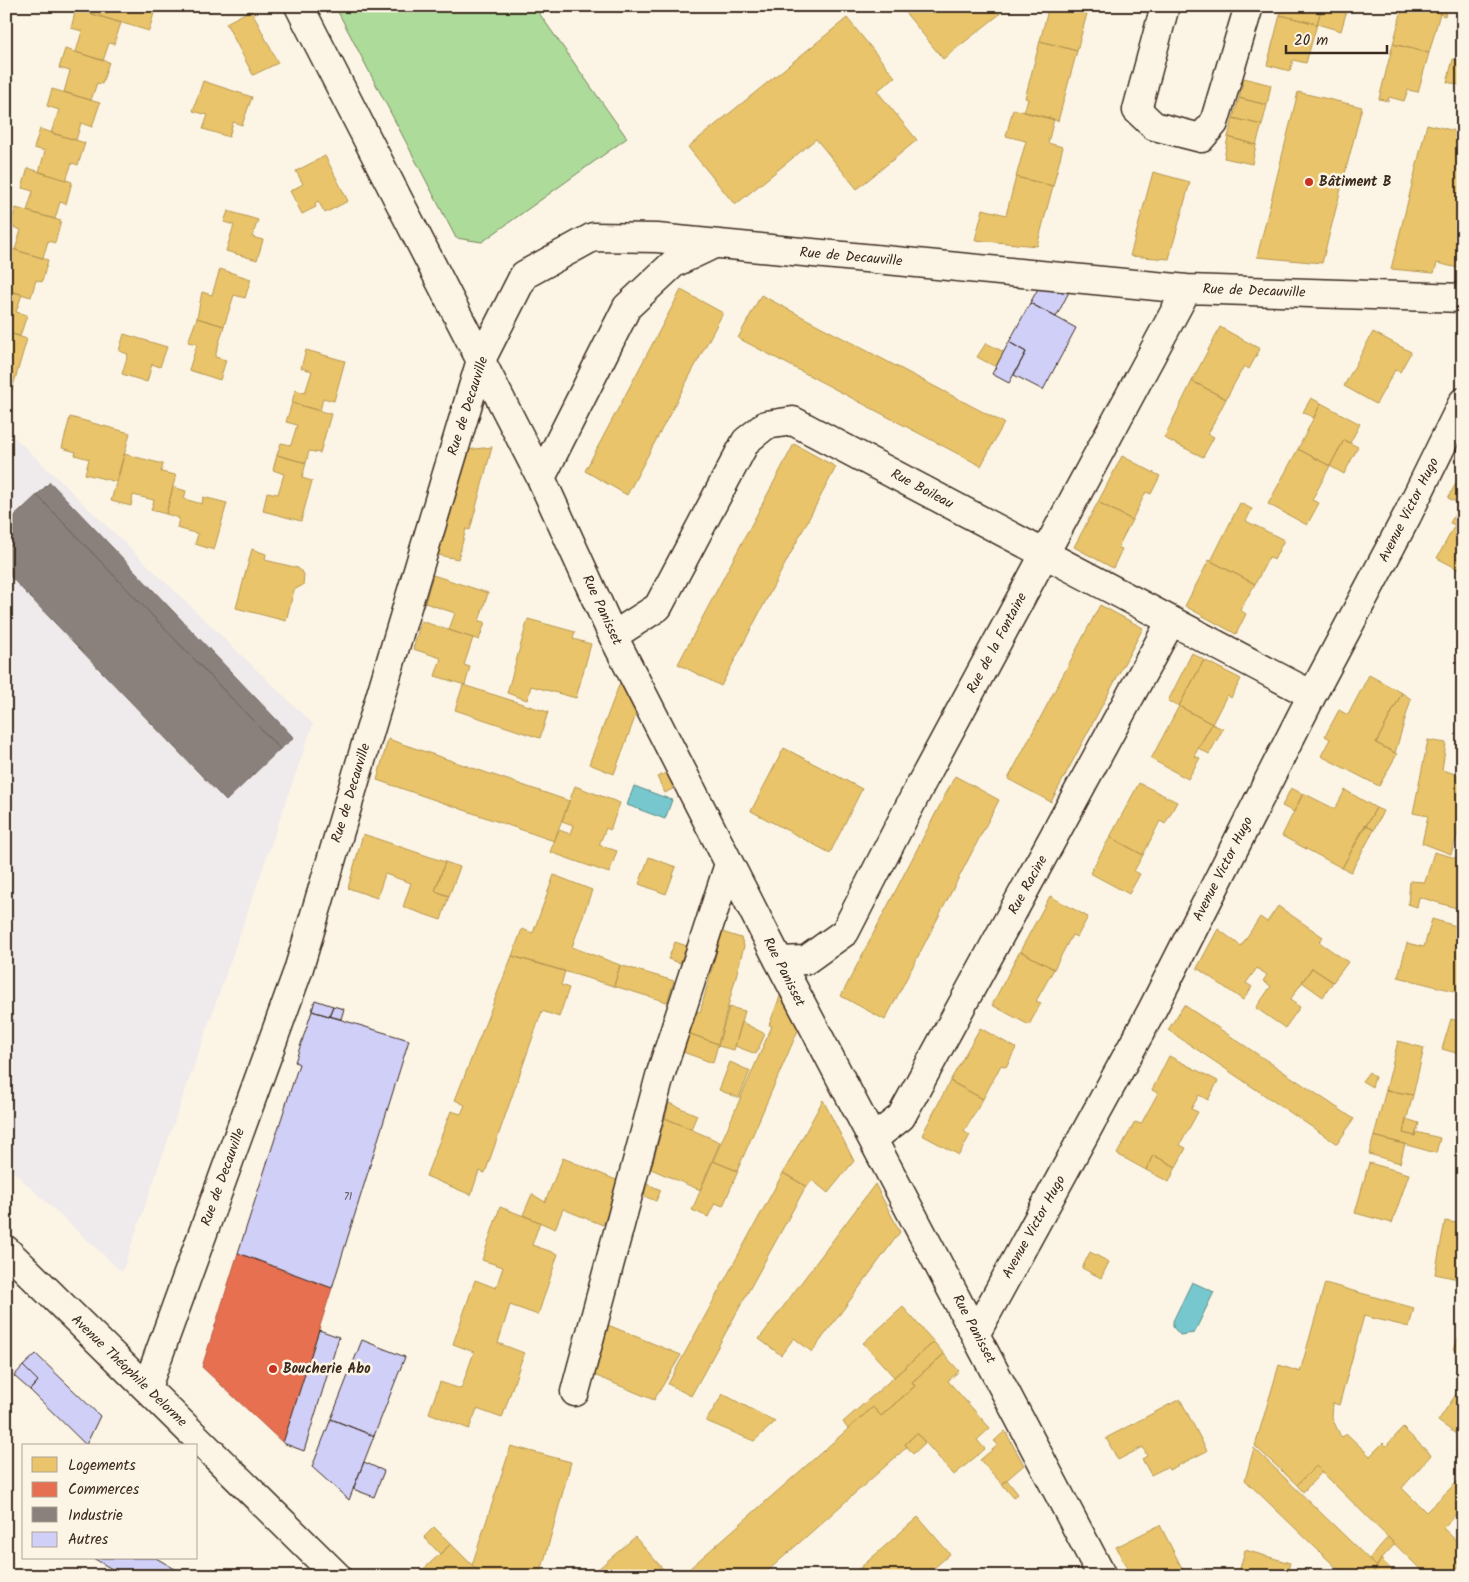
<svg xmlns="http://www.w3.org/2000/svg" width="1469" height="1582" font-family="Kalam,sans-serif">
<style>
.built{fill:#efeaeb}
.green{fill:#addb9a;stroke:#74825c}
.water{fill:#76c8ce;stroke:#5e8988}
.homes{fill:#e9c46a;stroke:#b59653}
.shops{fill:#e76f51;stroke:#b35a42}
.industry{fill:#8a817c;stroke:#726760}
.building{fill:#d0cff8;stroke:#3b2a1e}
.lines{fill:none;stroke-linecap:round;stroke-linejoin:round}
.minor-casing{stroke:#3b2a1e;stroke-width:31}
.minor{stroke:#fcf5e5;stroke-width:28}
.poi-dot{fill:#c8321e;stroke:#fcf5e5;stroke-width:2}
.labels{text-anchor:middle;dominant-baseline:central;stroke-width:5;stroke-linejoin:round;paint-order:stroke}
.number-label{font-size:11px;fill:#605354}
.poi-label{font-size:14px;font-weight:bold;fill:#3b2a1e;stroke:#fcf5e5;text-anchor:start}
.street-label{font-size:14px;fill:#3b2a1e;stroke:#fcf5e5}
</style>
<rect width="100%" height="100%" fill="#fcf5e5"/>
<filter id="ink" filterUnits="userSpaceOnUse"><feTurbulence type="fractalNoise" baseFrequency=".02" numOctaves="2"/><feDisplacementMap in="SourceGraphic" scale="10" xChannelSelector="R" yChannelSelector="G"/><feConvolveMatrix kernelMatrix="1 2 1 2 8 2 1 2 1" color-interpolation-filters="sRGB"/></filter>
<g filter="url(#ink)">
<path class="built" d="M6,429L313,724L122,1272L6,1165Z"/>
<path class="green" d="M335,6H534L627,138L482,242L456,238Z"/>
<path class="water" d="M634,786L672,800L665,819L627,805Z
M1192,1282L1214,1292L1194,1333L1180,1335L1173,1327V1321Z"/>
<path class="homes" d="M77,6H156L149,31L76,9Z
M900,6H993L1000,14L943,59Z
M1049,6H1089L1077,51L1040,41Z
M1282,6H1322L1317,24L1280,15Z
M1322,6H1348L1341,31L1317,24Z
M1403,6H1442L1429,53L1393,44Z
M1442,6H1447L1445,16L1439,14Z
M76,9L121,23L114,44L109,43L103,61L76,52L82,31L71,28Z
M251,10L278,63L253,75L226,23Z
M1280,15L1317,24L1306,63L1293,60L1290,71L1267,65Z
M847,18L895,77L877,91L917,140L857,189L816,139L735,205L688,147Z
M1040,41L1077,51L1058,121L1024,112L1028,99L1025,98Z
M1393,44L1429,53L1418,92L1408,90L1404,101L1389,97L1388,101L1379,99Z
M65,49L109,62L102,84L97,83L91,100L64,92L70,71L59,68Z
M1453,59L1463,62V86L1447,82Z
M1244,78L1271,85L1267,105L1239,98Z
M203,81L252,97L242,125L233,122L229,137L203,129L208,115L193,111Z
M52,89L100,103L92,127L81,123L76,140L51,133L59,110L47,106Z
M1298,92L1362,107L1322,263L1257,257Z
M1239,98L1267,105L1262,125L1233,118Z
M1013,109L1054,119L1048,143L1063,147L1053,186L1016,177L1026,141L1006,136Z
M1233,118L1262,125L1256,145L1228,137Z
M1427,124L1463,133V249L1458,268L1437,263L1434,273L1391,269Z
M40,129L85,143L78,165L72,163L66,180L39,172L45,151L34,148Z
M1228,137L1256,145L1252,164L1224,158Z
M325,156L348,201L325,213L318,201L315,203L316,207L302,214L290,191L303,184L296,171Z
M28,168L72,182L66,204L60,202L55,219L27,211L33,191L22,188Z
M1153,172L1190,182L1169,259L1130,256Z
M1016,177L1053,186L1037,246L975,240L983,209L1006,215Z
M16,208L61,221L55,243L48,241L43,258L15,250L21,230L10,226Z
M228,211L258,220L252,237L263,240L257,260L226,251L234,225L224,222Z
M6,247L48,260L42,282L36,280L31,297L6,290L9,269L6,268Z
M220,269L251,279L245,298L234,295L224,326L197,318L202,292L212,295Z
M6,290L22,294L16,312L27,315L20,336L6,332Z
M681,290L723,313L627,495L585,471Z
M761,295L1004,423L981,466L738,338Z
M197,318L224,326L215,357L226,360L220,380L189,370L197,344L188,342Z
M1220,327L1260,349L1249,369L1244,366L1226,399L1192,381Z
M6,332L27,339L11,393L6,392Z
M1373,332L1411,352L1400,372L1395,370L1376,404L1344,386Z
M124,334L167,347L160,367L152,364L147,382L122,374L128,354L119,351Z
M986,343L1004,352L996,367L977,357Z
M306,350L345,361L334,401L323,398L320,411L292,403L295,390L305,393L312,371L301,368Z
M1192,381L1226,399L1208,434L1214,437L1203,457L1164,438Z
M1311,398L1321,403L1314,418L1303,412Z
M292,403L331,414L320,453L309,451L306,463L277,455L281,443L291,445L297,425L286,422Z
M1321,403L1360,424L1350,443L1344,440L1330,466L1298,449Z
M70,417L130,433L117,482L85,474L89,459L75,455L76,452L62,448Z
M1344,440L1358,447L1344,474L1330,466Z
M794,444L836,467L721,686L678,664Z
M492,447L470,530L466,529L458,559L438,555L466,450Z
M1298,449L1330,466L1312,500L1319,503L1307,525L1268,504Z
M124,454L163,464L161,472L176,475L166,514L151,510L154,500L133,495L131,506L111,501Z
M277,455L306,463L302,478L312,481L301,521L263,511L267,492L278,494L284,474L273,470Z
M1122,456L1160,476L1151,494L1146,492L1132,520L1098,502Z
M1462,472L1463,564L1460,570L1437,558L1455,525L1450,523L1460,504L1448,498Z
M173,487L186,491L184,499L202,504L203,497L227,503L214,550L195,544L198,534L177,528L179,518L166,514Z
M1098,502L1132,520L1118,547L1122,549L1113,568L1074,547Z
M1240,503L1252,509L1246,521L1284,540L1274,560L1269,557L1255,584L1211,561Z
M252,549L266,554L265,560L298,568L304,574L303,585L294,590L286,621L236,608Z
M1209,560L1255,584L1240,610L1246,614L1236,634L1185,606Z
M433,575L488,593L479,621L485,622L479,640L449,630L455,613L425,603Z
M1459,575L1463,580V591L1457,583Z
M1100,605L1143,628L1051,802L1008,779Z
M528,619L575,632L573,639L591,644L576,698L531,686L527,700L507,693Z
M421,621L473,638L464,665L470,667L465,685L435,676L441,658L413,649Z
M1192,653L1204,660L1179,706L1168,701Z
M1204,660L1241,679L1231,698L1227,695L1212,724L1179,706Z
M1369,675L1402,693L1376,743L1397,754L1379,786L1321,756L1330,739L1325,736L1339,710L1348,715Z
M621,680L637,712L614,774L589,764Z
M463,685L548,712L540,738L455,710Z
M1402,693L1411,699L1395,753L1376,743Z
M1179,706L1212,724L1194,756L1200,758L1188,779L1151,759Z
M1212,724L1223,729L1209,754L1198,748Z
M388,739L569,801L554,841L377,780Z
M1428,740L1446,743L1442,770L1463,776V818L1451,854L1422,843L1428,816L1413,813Z
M784,748L862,789L830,853L751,811Z
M668,772L676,787L665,793L657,777Z
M955,776L999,800L885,1020L841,996Z
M1139,783L1177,802L1165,824L1160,821L1143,855L1110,837Z
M575,786L620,803L610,830L606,828L599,845L617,851L609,873L550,852L559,830L570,834L573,825L562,821Z
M1291,788L1303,794L1294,812L1282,806Z
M1345,790L1376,808L1342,868L1282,836L1303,793L1335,809Z
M1376,808L1383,811L1374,830L1366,826Z
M1365,825L1374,830L1351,872L1342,868Z
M363,834L445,862L435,891L449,896L441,920L403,907L411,883L385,874L377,898L348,888Z
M1110,837L1143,855L1134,871L1140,874L1129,894L1090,873Z
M1434,852L1463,860V910L1419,897L1417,907L1408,904L1410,881L1425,882Z
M649,857L676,867L666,894L639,884Z
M445,862L460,867L449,896L435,891Z
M554,875L592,890L572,947L620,965L614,986L512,956L522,929L533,933Z
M1050,896L1088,917L1077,937L1072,935L1054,969L1020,951Z
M1278,906L1323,937L1319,942L1348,962L1333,982L1312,968L1290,1000L1300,1007L1285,1028L1256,1008L1271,986L1263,981L1267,975L1257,968L1246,983L1252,987L1243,1000L1197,968L1218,929L1241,946L1260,917L1267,922Z
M1432,919L1463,928V974L1458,992L1398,977L1407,943L1424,947Z
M722,932L741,938L744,946L718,1044L688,1033L695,1011L700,1012Z
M675,942L687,946L680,963L668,959Z
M1020,951L1054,969L1036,1001L1041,1003L1029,1025L992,1005Z
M512,956L565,971L561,985L569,988L559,1017L542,1011L485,1173L479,1171L471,1195L426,1176L451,1111L461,1114L465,1105L455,1100Z
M620,965L674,981L667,1002L614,986Z
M1312,968L1333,982L1323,997L1302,982Z
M781,994L799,1028L737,1171L713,1161L772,1026L769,1025Z
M1184,1005L1354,1119L1337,1144L1168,1030Z
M729,1007L745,1011L734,1050L718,1046Z
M1451,1019L1463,1022V1055L1442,1049Z
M742,1022L765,1034L756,1054L735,1046Z
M980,1028L1016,1048L1006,1067L1001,1065L983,1099L950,1081Z
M688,1033L718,1044L713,1063L683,1052Z
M1398,1041L1424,1048L1413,1095L1386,1090Z
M1169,1056L1218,1081L1208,1100L1199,1095L1191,1109L1198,1112L1180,1145L1186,1148L1176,1167L1153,1155L1146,1170L1117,1154L1135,1122L1141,1124L1158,1093L1152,1090Z
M730,1062L750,1071L739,1098L719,1090Z
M1369,1072L1375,1077L1372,1087L1362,1081Z
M950,1081L983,1099L964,1132L970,1135L959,1155L922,1135Z
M1386,1090L1413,1095L1403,1133L1415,1136L1416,1132L1440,1138L1436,1153L1374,1136Z
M823,1100L854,1161L828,1193L812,1180L807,1187L783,1173Z
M669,1103L697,1115L691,1129L665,1118Z
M665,1118L720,1142L700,1190L651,1169Z
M1406,1119L1419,1123L1415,1136L1403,1133Z
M1374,1136L1405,1144L1400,1163L1369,1154Z
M1153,1155L1176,1167L1169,1182L1146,1170Z
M563,1158L621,1182L603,1225L563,1209L555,1229L523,1215L532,1194L545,1202Z
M713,1161L738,1171L723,1206L715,1203L708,1217L692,1210Z
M1369,1163L1409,1174L1392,1223L1355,1213Z
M783,1173L806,1186L691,1396L668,1384Z
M647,1184L661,1190L656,1201L644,1196Z
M875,1184L900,1232L812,1352L794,1338L781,1355L759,1339Z
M500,1207L540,1222L532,1245L558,1254L538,1315L510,1305L498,1343L524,1353L502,1418L477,1409L469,1429L429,1413L440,1382L461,1389L474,1352L453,1344L475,1280L496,1288L503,1267L482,1260Z
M1445,1221L1463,1224V1280L1435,1274Z
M1090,1252L1109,1262L1101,1278L1082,1268Z
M1325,1283L1414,1308L1409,1327L1364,1316L1339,1405L1333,1403L1332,1418L1340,1435L1342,1437L1347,1434L1370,1456L1383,1443L1386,1446L1403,1428L1431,1455L1402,1488L1426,1512L1461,1478L1463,1480V1503L1457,1509L1459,1511L1443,1528L1463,1547V1576H1427L1316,1466L1297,1485L1255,1446L1279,1365L1300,1372Z
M903,1307L934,1342L894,1377L863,1343Z
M1463,1324V1353L1454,1350Z
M608,1325L681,1355L654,1400L594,1375Z
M934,1342L944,1354L912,1382L915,1386L881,1416L873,1407L848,1429L843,1422Z
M944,1354L959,1371L948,1381L990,1428L977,1440L985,1449L954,1475L917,1433L905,1444L907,1447L762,1576H681L873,1407L881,1416L915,1386L912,1382Z
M1463,1384V1425L1456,1434L1438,1421Z
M723,1394L775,1422L754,1441L706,1421Z
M1180,1399L1207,1451L1169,1470L1167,1467L1151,1475L1142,1459L1147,1456L1143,1447L1118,1460L1106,1438Z
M1005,1431L1024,1465L1002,1484L980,1460L998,1445L994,1441Z
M917,1433L925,1443L913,1454L905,1444Z
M511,1446L571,1462L540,1576H483L472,1565Z
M1254,1448L1377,1567L1371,1576H1345L1245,1480Z
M1316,1466L1322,1472L1303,1492L1297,1485Z
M1007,1480L1018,1494L1013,1497L1002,1484Z
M918,1517L950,1554L925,1576H851Z
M1160,1525L1186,1576H1131L1116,1547Z
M434,1527L451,1544L440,1554L424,1537Z
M635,1537L669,1576H590Z
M1388,1537L1395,1544L1381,1559L1377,1567L1369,1559Z
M451,1544L483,1576L417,1575L440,1554Z
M1245,1550L1290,1563L1286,1576H1238Z
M1381,1559L1397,1576H1371Z"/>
<path class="shops" d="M238,1253L332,1288L283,1443L202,1367Z"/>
<path class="industry" d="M50,482L294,738L280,749L37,495Z
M37,495L280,749L226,801L6,572V524Z"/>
<path class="building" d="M1039,287L1070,290L1056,317L1030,303Z
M1030,303L1076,328L1043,390L1014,375L1026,352L1009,342Z
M1009,342L1026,352L1009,383L992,374Z
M315,1000L333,1006L329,1016L312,1011Z
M333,1006L344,1009L341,1019L329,1016Z
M312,1011L409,1040L332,1288L238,1253L299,1064L295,1062Z
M319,1330L339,1337L304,1451L283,1443Z
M362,1340L405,1357L374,1436L331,1419Z
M36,1354L100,1416L86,1445L30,1390L38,1381L23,1366Z
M23,1366L38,1381L30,1390L14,1376Z
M331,1419L374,1436L349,1500L312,1467Z
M364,1462L384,1471L374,1497L353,1489Z
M93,1558H156L187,1576H124Z"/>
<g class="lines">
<defs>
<path id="minor" d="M299,6L541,478L613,636L779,961L1102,1576
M1165,6L1137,110L1154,126L1201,138L1214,123L1249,6
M541,478L627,307L674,263L714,244
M613,636L658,607L746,441L766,425L793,421L1312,695
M779,961L806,960L845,932L922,782L1187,289
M873,1139L901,1117L1171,621
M6,1250L337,1576
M976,1333L1150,1014L1312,695L1407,516L1463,402
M147,1387L298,971L481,360L524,275L593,237L657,238L1187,289L1463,298
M575,1392L660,1076L729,864"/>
</defs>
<use href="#minor" class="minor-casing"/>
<use href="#minor" class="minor"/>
</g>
</g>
<g class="poi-dot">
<circle cx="1309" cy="182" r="5"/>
<circle cx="273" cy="1369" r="5"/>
</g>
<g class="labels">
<g class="number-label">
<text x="348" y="1197">71</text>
</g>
<g class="poi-label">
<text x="1319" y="182">Bâtiment B</text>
<text x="283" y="1369">Boucherie Abo</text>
</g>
<g class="street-label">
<text transform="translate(851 257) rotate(5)">Rue de Decauville</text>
<text transform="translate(1254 291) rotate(2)">Rue de Decauville</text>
<text transform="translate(468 406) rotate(-72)">Rue de Decauville</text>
<text transform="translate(922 489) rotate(28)">Rue Boileau</text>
<text transform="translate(1409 510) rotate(-63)">Avenue Victor Hugo</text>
<text transform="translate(602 610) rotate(65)">Rue Panisset</text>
<text transform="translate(997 643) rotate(-62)">Rue de la Fontaine</text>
<text transform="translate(351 793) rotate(-73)">Rue de Decauville</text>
<text transform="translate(1223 869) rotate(-63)">Avenue Victor Hugo</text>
<text transform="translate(1028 885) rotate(-61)">Rue Racine</text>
<text transform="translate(784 972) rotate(63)">Rue Panisset</text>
<text transform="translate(223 1177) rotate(-70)">Rue de Decauville</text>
<text transform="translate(1034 1227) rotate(-61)">Avenue Victor Hugo</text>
<text transform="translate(974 1329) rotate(62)">Rue Panisset</text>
<text transform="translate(129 1371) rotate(44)">Avenue Théophile Delorme</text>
</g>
</g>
<rect width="1469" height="1582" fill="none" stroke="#fcf5e5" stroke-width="25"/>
<rect x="12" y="12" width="1444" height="1557" fill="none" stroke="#3b2a1e" stroke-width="2" filter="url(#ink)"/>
<rect x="22" y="1444" width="175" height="115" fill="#fcf5e5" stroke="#afa495"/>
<rect x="32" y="1457" width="25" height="15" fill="#e9c46a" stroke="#afa495"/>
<text x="68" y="1470" font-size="15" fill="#3b2a1e">Logements</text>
<rect x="32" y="1482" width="25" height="15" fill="#e76f51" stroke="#afa495"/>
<text x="68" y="1494" font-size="15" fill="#3b2a1e">Commerces</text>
<rect x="32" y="1507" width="25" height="15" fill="#8a817c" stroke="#afa495"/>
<text x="68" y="1520" font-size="15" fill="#3b2a1e">Industrie</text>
<rect x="32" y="1532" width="25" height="15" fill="#d0cff8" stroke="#afa495"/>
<text x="68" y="1544" font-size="15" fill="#3b2a1e">Autres</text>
<path d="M1286 45v8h101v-8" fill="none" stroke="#3b2a1e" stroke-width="2.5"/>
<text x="1294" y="45" font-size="15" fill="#3b2a1e" stroke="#fcf5e5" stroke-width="4" paint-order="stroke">20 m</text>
</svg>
